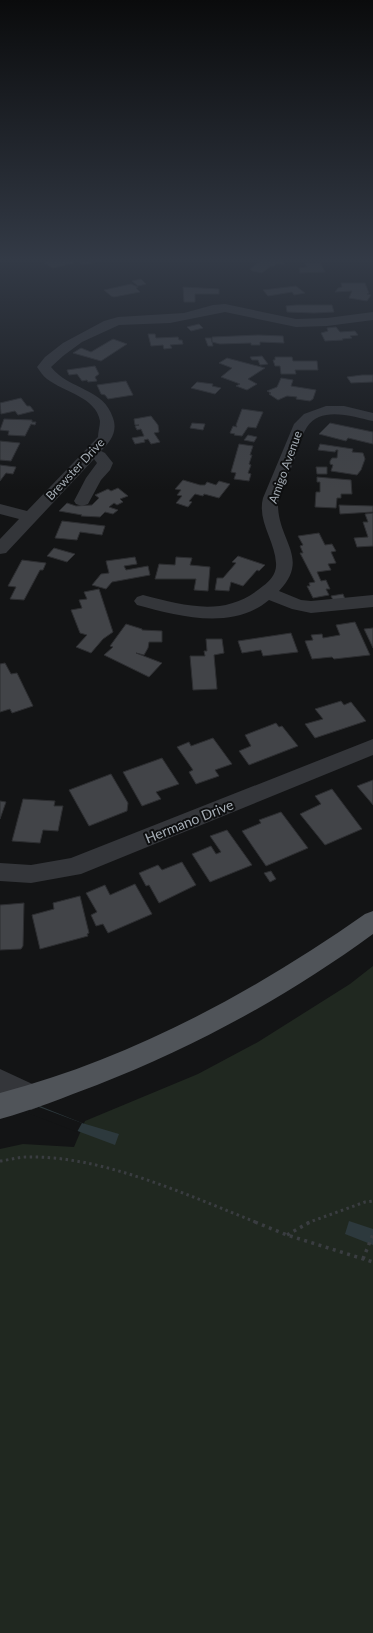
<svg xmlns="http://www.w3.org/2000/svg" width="373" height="1633" font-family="Lato,sans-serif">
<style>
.green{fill:#202820}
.water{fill:#2d393d}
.pier{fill:#131415}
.building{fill:#424448;stroke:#2d2e31}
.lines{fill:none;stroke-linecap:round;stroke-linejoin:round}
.path-far1{stroke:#3a3d41;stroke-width:3;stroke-dasharray:2.5 3.5;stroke-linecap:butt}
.path{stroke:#3a3d41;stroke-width:3.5;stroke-dasharray:3 4.5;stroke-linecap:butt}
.minor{fill:#34363a;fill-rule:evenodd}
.major{fill:#505459;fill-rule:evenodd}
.labels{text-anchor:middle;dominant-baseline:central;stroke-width:4;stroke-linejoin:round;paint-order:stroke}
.far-street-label{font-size:12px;fill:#a5adb5;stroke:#0e0f10}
.street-label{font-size:14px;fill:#a5adb5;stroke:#0e0f10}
</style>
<rect width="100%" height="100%" fill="#131415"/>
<path class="green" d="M373,966V1633H0V1149L23,1144L74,1147L85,1121L198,1074L258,1042L350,984Z"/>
<path class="water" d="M0,1090L82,1123L119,1134L115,1145L0,1102Z
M349,1221L373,1229V1245L345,1234Z"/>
<path class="pier" d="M20,1100L82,1123L77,1132L0,1102Z"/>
<path class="building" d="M50,261H72L74,263L53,268L44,263Z
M78,261H101L82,265Z
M260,261H282L285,265L277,263L274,266H271L262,273L252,271L250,269Z
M320,262L325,272L300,273L299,268L307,267L305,263Z
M141,279L146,284L138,286L132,281Z
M341,283H365L369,293L367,294L371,295L367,301L349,298L352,291L335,292L338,288L342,287Z
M131,284L138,287L136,288L140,292L114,297L111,296L104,290Z
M296,286L305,293L294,295L292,292L268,296L263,290Z
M183,287L219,289V294H195V302H184Z
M296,305H332L334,312L314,313L287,312L286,306Z
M199,324L203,328L191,331L187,327Z
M336,327L340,332L355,331L358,335L350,336L352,338L342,339L343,340L325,341L321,333L328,331L327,328Z
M148,334H155L156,338L178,337L179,340H182L183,344L170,345L172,348L164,349L163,345L151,346Z
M258,335L283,336L284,343L260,342V345H251V343L220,344L212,342V337Z
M205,338H211L213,346H208Z
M113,339L127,344L101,361L73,353L81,348L91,352Z
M262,356L268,364L260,365L258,360H252L250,357Z
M275,357H292L293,361H317L318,370H295L296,374H281L280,366H275L273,360H275Z
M227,358L265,368L248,379L257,384L247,390L236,386L240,384L221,377L232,368L219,363Z
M95,366L99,374L95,377L97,381L88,382L87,380L82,381L77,374L69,375L67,370Z
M362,375H373V382L351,383L347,377Z
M281,378L293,380L291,386L316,390L313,399L310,401L296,399L297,397L287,396L278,400L269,394L271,393L267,391L277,387Z
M126,381L133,395L108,399L105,395L101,394L97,385Z
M197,382L213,384L212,386L221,388L215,394L191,388Z
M21,398L27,406H30L34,411L18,415L15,411L1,414L0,403Z
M242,409L263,412L256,428L248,427L242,436L234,435L235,434L230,433L233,426L237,427L236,425Z
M151,416L158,425L159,432L154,433L160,442L151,444L148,439L144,440L145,442L135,444L132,438L144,436L141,429L137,430L135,426L139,425H135L134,419Z
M4,419L32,420V422H36L35,425L31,424L25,436L8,435L9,431L0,430Z
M192,423L205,424L203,430L190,428Z
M330,423L373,432V444L348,438L346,441L319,434Z
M248,435L257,437L254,442L244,440Z
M0,441L20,443L11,461L0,460Z
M239,444L253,446L250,455H252L249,464L251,465L248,473L251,474L249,481L234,479L236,473L231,472Z
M320,444L353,449L352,452L363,453L365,459L361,470L357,475L331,471L333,465L330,464V461L332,458H337L338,450H336L335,452L318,450Z
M0,465L16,467L13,474L6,473L0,481Z
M316,467H327V474H317Z
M317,477L351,480L352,494H341V498H337L336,508L315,507L316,492H320V482H317Z
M183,480L200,485H205L207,482L216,485L219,481L230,484L219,498L204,494L203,496L195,494L189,501L192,502L188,507L176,503L182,496L177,495L181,490L175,489Z
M118,488L128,496L120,499L123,502L117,505L114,503L109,507L118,510L113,514L105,512L100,517L81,516L82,515L59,511L67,503L76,506L92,505L99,498L95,495L108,489L111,491Z
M339,505L373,506V512L340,514Z
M373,513V546L357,547L354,538L368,537L363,522H368L365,514Z
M62,521L105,526L102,535L80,532L77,540L55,538Z
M319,533L325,545L332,544L336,551L331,552L336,563L328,564L331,570L317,572L321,581L326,580L330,589H326L329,595L313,598L307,586H310L309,583L315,582L300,553H303L300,546L303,545L298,536Z
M54,548L75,554L67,562L47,556Z
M238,556L265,565L259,571L257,570L243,586L231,582L229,591L215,590L217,578H223L236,563L232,562Z
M135,557L137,564L124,566L126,570L148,566L150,575L112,582L106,589L92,585L101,574L109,573L106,561Z
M176,557L192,558L190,565L210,567L208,591L194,590L196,579H155L159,564L175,565Z
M22,560L46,563L43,570H40L24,600L10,599L16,587L8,586Z
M99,589L113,632L103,639L91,653L76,647L87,635L80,633L71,610L82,608L79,600L87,599L84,592Z
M343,594L345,599L333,600L331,596Z
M355,622L370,655L334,659L332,657L312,659L305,641L313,640L311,635L322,634L323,638L340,635L336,625Z
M126,624L142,629V630L162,631V642H149L148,648L144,655L136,653L162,663L149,677L104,655L113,647L110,646Z
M373,628V648L364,629Z
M291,633L298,652L263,656L261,650L242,653L238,641Z
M206,639H222L224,653L214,655L217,689L193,690L190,656H205L204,651H207Z
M5,663L11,674L17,673L33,706L12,713L10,709L0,712V664Z
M341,701L344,705L351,702L366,721L315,738L305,724L323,719L315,709Z
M276,723L279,727L282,726L298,746L249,765L239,751L251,746L245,735Z
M213,738L232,764L215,770L219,776L196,784L189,772L193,770L177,747L189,742L191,746Z
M162,758L179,784L156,792L161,799L142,806L123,772Z
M111,774L128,803L127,811L89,826L69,790Z
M373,780V805L357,786Z
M332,789L362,829L325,845L300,814L321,804L315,796Z
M23,799L55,801L54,806H63L58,831L43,830L40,843L12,841Z
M0,801L6,802L0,819Z
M281,812L308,848L266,866L242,831L261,823L259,820Z
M227,830L252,865L210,882L192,854L211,846L216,854L221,852L210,836Z
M182,862L196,885L159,903L149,885L146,886L139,873L158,865L162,870Z
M271,871L276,879L270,882L264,873Z
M135,884L152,914L108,933L103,924L96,926L91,915L97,912L86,893L105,885L110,895Z
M80,896L89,933L87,934L88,936L40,949L32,915L54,909L53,903Z
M24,903L23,946L21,949L0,950V905Z"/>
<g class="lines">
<path class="path-far1" d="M0,1161C9,1160 18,1157 27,1157C102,1155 189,1196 258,1223
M307,1223L365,1202L373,1201"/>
<path class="path" d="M255,1222L287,1235L373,1262
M287,1235L310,1222
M363,1259L373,1234"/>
<path class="minor" d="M225,304L296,319L327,318L373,312V320L327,326L296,327L225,312L170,323L119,325L82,342L63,356L51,367C69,390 104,388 113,418C118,432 110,442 101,451L105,453L113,463L110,470L101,480L88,504L82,506L76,504L74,501L86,478L97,463L94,459L6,553L0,554V539L19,519L0,514V504L27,511L98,437C98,432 100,426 100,421C96,397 64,392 47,379C43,376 40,371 37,367L45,357L63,343L104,321L118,317L184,313L213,305Z
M326,406H344L373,413V421C354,417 321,405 307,427C300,438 297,454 292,466C287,478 278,493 278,506C279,542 310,558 279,591L301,600L311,601L373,595V607L311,613L292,609L269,600C232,631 178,616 137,605L134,601L137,597L143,595C187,606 225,618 263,586C270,581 277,573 276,563C275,541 257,521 263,498L294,424L304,414Z
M373,739V755L81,874L31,883L0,881V863L31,865L71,858Z
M0,1069L41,1088L45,1097L41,1106L31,1110L0,1096Z"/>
<path class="major" d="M373,911V934C287,997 196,1046 97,1085C65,1097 33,1110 0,1119V1093C132,1058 254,992 365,914Z"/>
</g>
<linearGradient id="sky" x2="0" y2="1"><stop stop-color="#0a0b0c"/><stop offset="0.53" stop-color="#333a46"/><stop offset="1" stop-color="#333a46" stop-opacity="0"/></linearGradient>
<rect width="373" height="490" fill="url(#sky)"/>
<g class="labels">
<g class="far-street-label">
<text transform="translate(285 467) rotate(-70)">Amigo Avenue</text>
<text transform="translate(75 469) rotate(-47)">Brewster Drive</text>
</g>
<g class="street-label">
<text transform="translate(189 821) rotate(-22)">Hermano Drive</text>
</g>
</g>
</svg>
